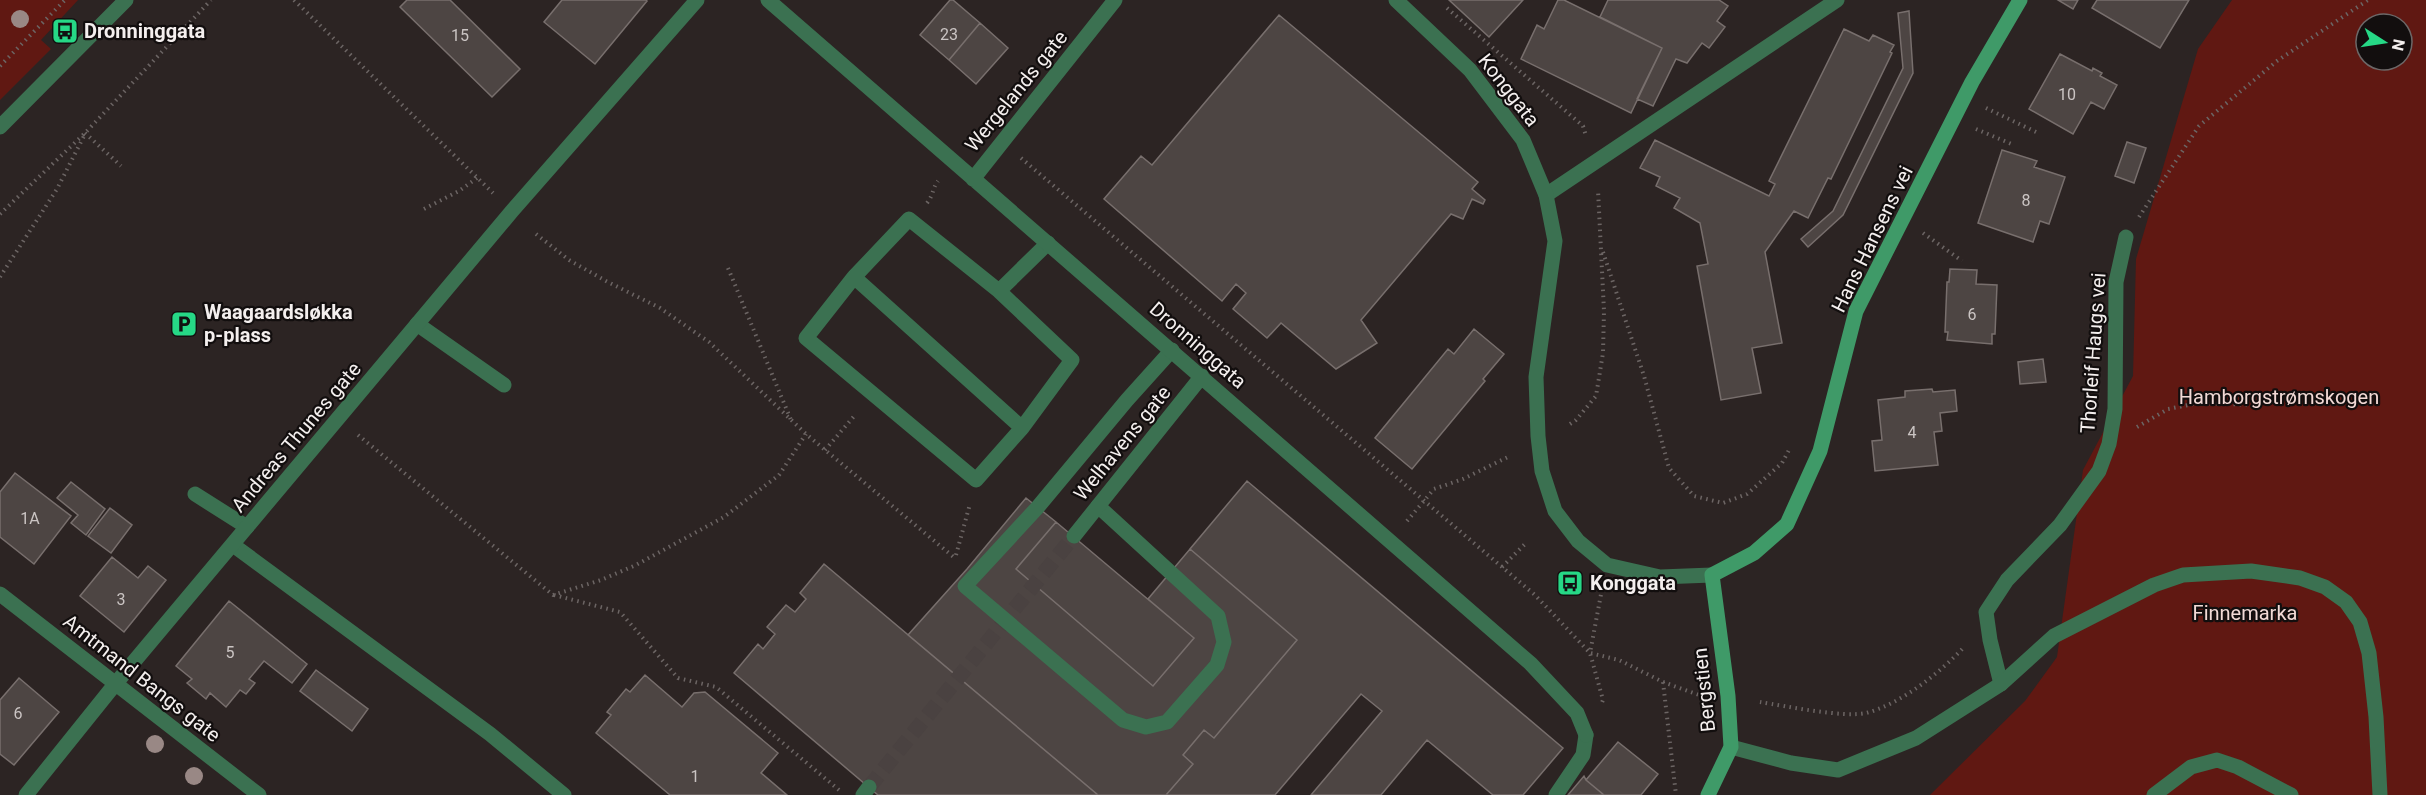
<svg xmlns="http://www.w3.org/2000/svg" width="2426" height="795" font-family="Roboto,sans-serif">
<style>
.green{fill:#601812;fill-rule:evenodd}
.building{fill:#4d4543;stroke:#786f6d;stroke-width:1.5}
.lines{fill:none;stroke-linecap:round;stroke-linejoin:round}
.minor-tunnel{stroke:#4a4241;stroke-width:15;stroke-dasharray:15 8;stroke-linecap:butt}
.path{stroke:#6c6564;stroke-width:4;stroke-dasharray:1.5 4.5;stroke-linecap:butt}
.service{stroke:#3b7151;stroke-width:15}
.minor{stroke:#3b7151;stroke-width:15}
.tertiary{stroke:#3b7151;stroke-width:15}
.secondary{stroke:#3f9a68;stroke-width:15}
.tree{fill:#998885}
.labels{text-anchor:middle;dominant-baseline:central;stroke-width:4.5;stroke-linejoin:round;paint-order:stroke}
.number-label{font-size:16px;fill:#cac4c3}
.poi-label{font-size:20px;font-weight:bold;fill:#f4efee;stroke:#120e0e;text-anchor:start}
.street-label{font-size:20px;fill:#f4efee;stroke:#120e0e}
.park-label{font-size:20px;fill:#f2d9d5;stroke:#120e0e}
</style>
<rect width="100%" height="100%" fill="#2c2423"/>
<path class="green" d="M0,0H78L41,40L51,49L0,100Z
M2232,0H2426V795H1930L2025,701L2057,657L2083,470L2133,376L2136,259L2198,49ZM2366,24H2402V60H2366Z"/>
<path class="building" d="M407,0H450L520,69L492,97L400,7Z
M562,0H646L647,1L595,64L544,22Z
M950,0H953L980,23L949,60L920,35Z
M1449,0H1523L1489,37Z
M1558,0H1564L1662,48L1631,113L1521,59L1537,25L1544,29Z
M1608,0H1719L1728,6L1717,21L1725,27L1709,48L1702,43L1687,63L1676,59L1653,106L1637,99L1662,48L1600,17Z
M2058,0H2078L2073,9Z
M2097,0H2189L2160,48L2092,8Z
M1909,11L1913,73L1843,215L1808,247L1801,239L1833,211L1903,68L1898,13Z
M1279,15L1478,182L1472,189L1485,200L1483,204L1472,199L1463,219L1451,214L1361,320L1377,343L1336,369L1281,323L1267,338L1233,309L1246,293L1236,284L1222,301L1104,199L1141,156L1152,165Z
M980,23L1008,48L976,84L949,60Z
M1844,29L1869,41L1873,35L1894,45L1890,52L1892,53L1831,179L1828,178L1808,218L1794,211L1765,252L1782,343L1752,348L1761,393L1721,400L1697,266L1708,264L1700,223L1674,208L1680,198L1656,186L1660,177L1640,168L1655,140L1769,196L1775,184L1769,181Z
M2060,54L2092,71L2093,68L2102,73L2100,76L2117,85L2104,109L2091,102L2073,134L2029,109Z
M2127,142L2146,148L2134,183L2115,176Z
M2002,150L2037,161L2034,167L2065,177L2049,224L2040,221L2033,242L1978,223Z
M1950,269L1977,270L1976,284L1997,285L1995,334H1992V344L1947,340L1948,332H1945L1947,282H1949Z
M1474,329L1504,354L1483,379L1485,381L1412,469L1375,438L1448,349L1454,354Z
M2043,359L2046,382L2020,384L2018,362Z
M1932,389L1933,392L1955,390L1957,411L1940,413L1942,431L1934,432L1938,465L1875,471L1872,441L1882,440L1878,400L1905,397V391Z
M15,473L71,516L34,564L0,537V492Z
M1247,481L1563,748L1523,795H1493L1427,740L1381,795H1311L1382,711L1361,694L1275,795H1166L1193,764L1183,755L1204,730L1214,738L1297,640L1190,549Z
M71,482L105,509L86,535L71,523L78,515L57,498Z
M1026,498L1056,522L1016,569L1153,686L1194,638L1148,599L1190,549L1297,640L1214,738L1204,730L1183,755L1193,764L1166,795H1098L908,635L967,569Z
M110,508L132,525L111,553L88,536Z
M1056,522L1194,638L1153,686L1016,569Z
M112,557L138,578L148,566L166,580L124,632L80,596Z
M824,564L1098,795H878L734,673L758,644L763,649L775,634L767,627L786,605L795,612L806,599L800,593Z
M229,601L307,664L292,683L264,661L249,679L255,683L246,694L240,690L226,707L210,693L206,699L187,683L192,679L176,666Z
M316,670L368,709L352,731L300,691Z
M645,675L682,707L694,693L705,692L778,753L761,773L787,795H670L596,733L611,715L607,712L626,689L630,692Z
M19,678L59,712L14,765L0,754V700Z
M1618,742L1658,774L1641,795H1604L1586,780Z
M1584,776L1586,780L1604,795H1568Z"/>
<g class="lines">
<path class="minor-tunnel" d="M869,787L1074,536"/>
<path class="path" d="M294,0L493,193
M1447,8L1583,126L1586,136
M0,66L65,0
M1986,108L2036,132
M1976,129L2014,145
M85,133L121,166
M1021,158L1535,595L1590,653L1603,700L1601,705
M927,203C934,194 932,189 938,181
M424,209L459,191L477,178
M0,214L85,133L211,0
M2139,217L2199,126L2277,61L2368,0
M1923,233L1962,261
M536,234L569,260L606,281L660,308L709,342L806,434L956,559
M1603,252L1644,376L1669,468L1694,496L1723,503L1747,494L1782,463L1789,450
M728,268L791,420
M0,277L57,189L84,136
M1570,424L1576,420L1596,396L1603,353L1604,311L1598,190
M2137,427L2168,409L2199,403L2254,405
M358,435L553,595L601,580L636,565L724,517L779,475L806,434
M825,450L856,414
M1407,521L1434,489L1463,479L1510,456
M956,555L970,504
M1502,567L1527,542
M1602,589L1590,653L1619,660L1663,682L1699,695
M554,595L620,612L678,678L716,687L839,790
M1663,682L1676,795
M1760,702C1785,706 1844,718 1866,713C1901,704 1941,672 1965,646"/>
<path class="service" d="M1546,195L1837,0
M854,277L806,338L976,480L1022,428L1072,360L999,291L909,219L854,277L1022,428
M999,291L1048,243
M417,324L504,385
M195,494L247,527
M1098,506L1218,616L1224,642L1217,665L1167,722L1146,727L1123,720L965,586L1037,508L1127,400L1172,350
M233,545L490,734L564,795
M2001,684L1990,640L1986,612L2007,580L2060,525L2099,471L2109,444L2115,409L2116,282L2126,237
M1556,795L1583,755L1586,735
M2154,795L2191,767L2217,760L2238,767L2291,795"/>
<path class="minor" d="M768,0L1531,664L1577,713L1586,735
M1396,0L1470,70L1523,140L1546,195L1555,241L1536,377L1538,436L1542,471L1555,511L1578,541L1607,565L1660,577L1712,575
M973,179L1115,0
M1074,536L1202,376
M0,594L259,795
M1731,747L1791,763L1838,770L1916,738L2001,684L2054,636L2154,585L2183,575L2251,571L2300,578L2325,587L2346,602L2360,622L2369,653L2376,717L2380,795
M26,795L116,683L512,211L697,0
M863,795L869,787"/>
<path class="tertiary" d="M0,127L126,0"/>
<path class="secondary" d="M1708,795L1731,747L1728,696L1712,575L1754,553L1787,524L1820,451L1856,311L1972,82L2020,0"/>
</g>
<g class="tree">
<circle cx="20" cy="19" r="9"/>
<circle cx="155" cy="744" r="9"/>
<circle cx="194" cy="776" r="9"/>
</g>
<defs>
<symbol id="bus-square" viewBox="-11 -11 22 22"><rect x="-9" y="-9" width="18" height="18" rx="4" fill="#26d886" stroke="#120e0e"/><path d="M-5-6H5V4H4V6H2V4H-2V6H-4V4H-5ZM-3.5-4V0h7V-4ZM-3.5 1.2v1.5H-2V1.2ZM2 1.2v1.5H3.5V1.2Z" fill="#111"/></symbol>
<symbol id="parking-square" viewBox="-11 -11 22 22"><rect x="-9" y="-9" width="18" height="18" rx="4" fill="#26d886" stroke="#120e0e"/><path d="M-3.5-5.5H1a3.5 3.5 0 0 1 0 7H-1V5.5H-3.5ZM-1-3.4V-.6H.8a1.4 1.4 0 0 0 0-2.8Z" fill="#111"/></symbol>
</defs>
<g fill-rule="evenodd">
<use href="#bus-square" x="50" y="16" width="30" height="30"/>
<use href="#parking-square" x="169" y="309" width="30" height="30"/>
<use href="#bus-square" x="1555" y="568" width="30" height="30"/>
</g>
<g class="labels">
<g class="number-label">
<text x="949" y="34">23</text>
<text x="460" y="35">15</text>
<text x="2067" y="94">10</text>
<text x="2026" y="200">8</text>
<text x="1972" y="314">6</text>
<text x="1912" y="432">4</text>
<text x="30" y="518">1A</text>
<text x="121" y="599">3</text>
<text x="230" y="652">5</text>
<text x="18" y="713">6</text>
<text x="695" y="776">1</text>
</g>
<g class="poi-label">
<text x="84" y="31">Dronninggata</text>
<text x="204" y="312">Waagaardsløkka<tspan x="204" dy="23">p-plass</tspan></text>
<text x="1590" y="583">Konggata</text>
</g>
<g class="street-label">
<text transform="translate(1509 90) rotate(52)">Konggata</text>
<text transform="translate(1016 91) rotate(-51)">Wergelands gate</text>
<text transform="translate(1872 239) rotate(-64)">Hans Hansens vei</text>
<text transform="translate(1198 345) rotate(41)">Dronninggata</text>
<text transform="translate(2093 353) rotate(-86)">Thorleif Haugs vei</text>
<text transform="translate(296 437) rotate(-50)">Andreas Thunes gate</text>
<text transform="translate(1122 443) rotate(-51)">Welhavens gate</text>
<text transform="translate(142 678) rotate(38)">Amtmand Bangs gate</text>
<text transform="translate(1704 690) rotate(-96)">Bergstien</text>
</g>
<g class="park-label">
<text x="2279" y="397">Hamborgstrømskogen</text>
<text x="2245" y="613">Finnemarka</text>
</g>
</g>
<g transform="translate(2384 42) rotate(102)"><circle r="28" fill="#120e0e" stroke="#6c6868" stroke-width="1.5"/>
<path d="M0-4.5L10 22L0 15L-10 22Z" fill="#26d886"/>
<text y="-9" font-size="16" font-weight="bold" text-anchor="middle" fill="#f4efee">N</text>
</g>
</svg>
